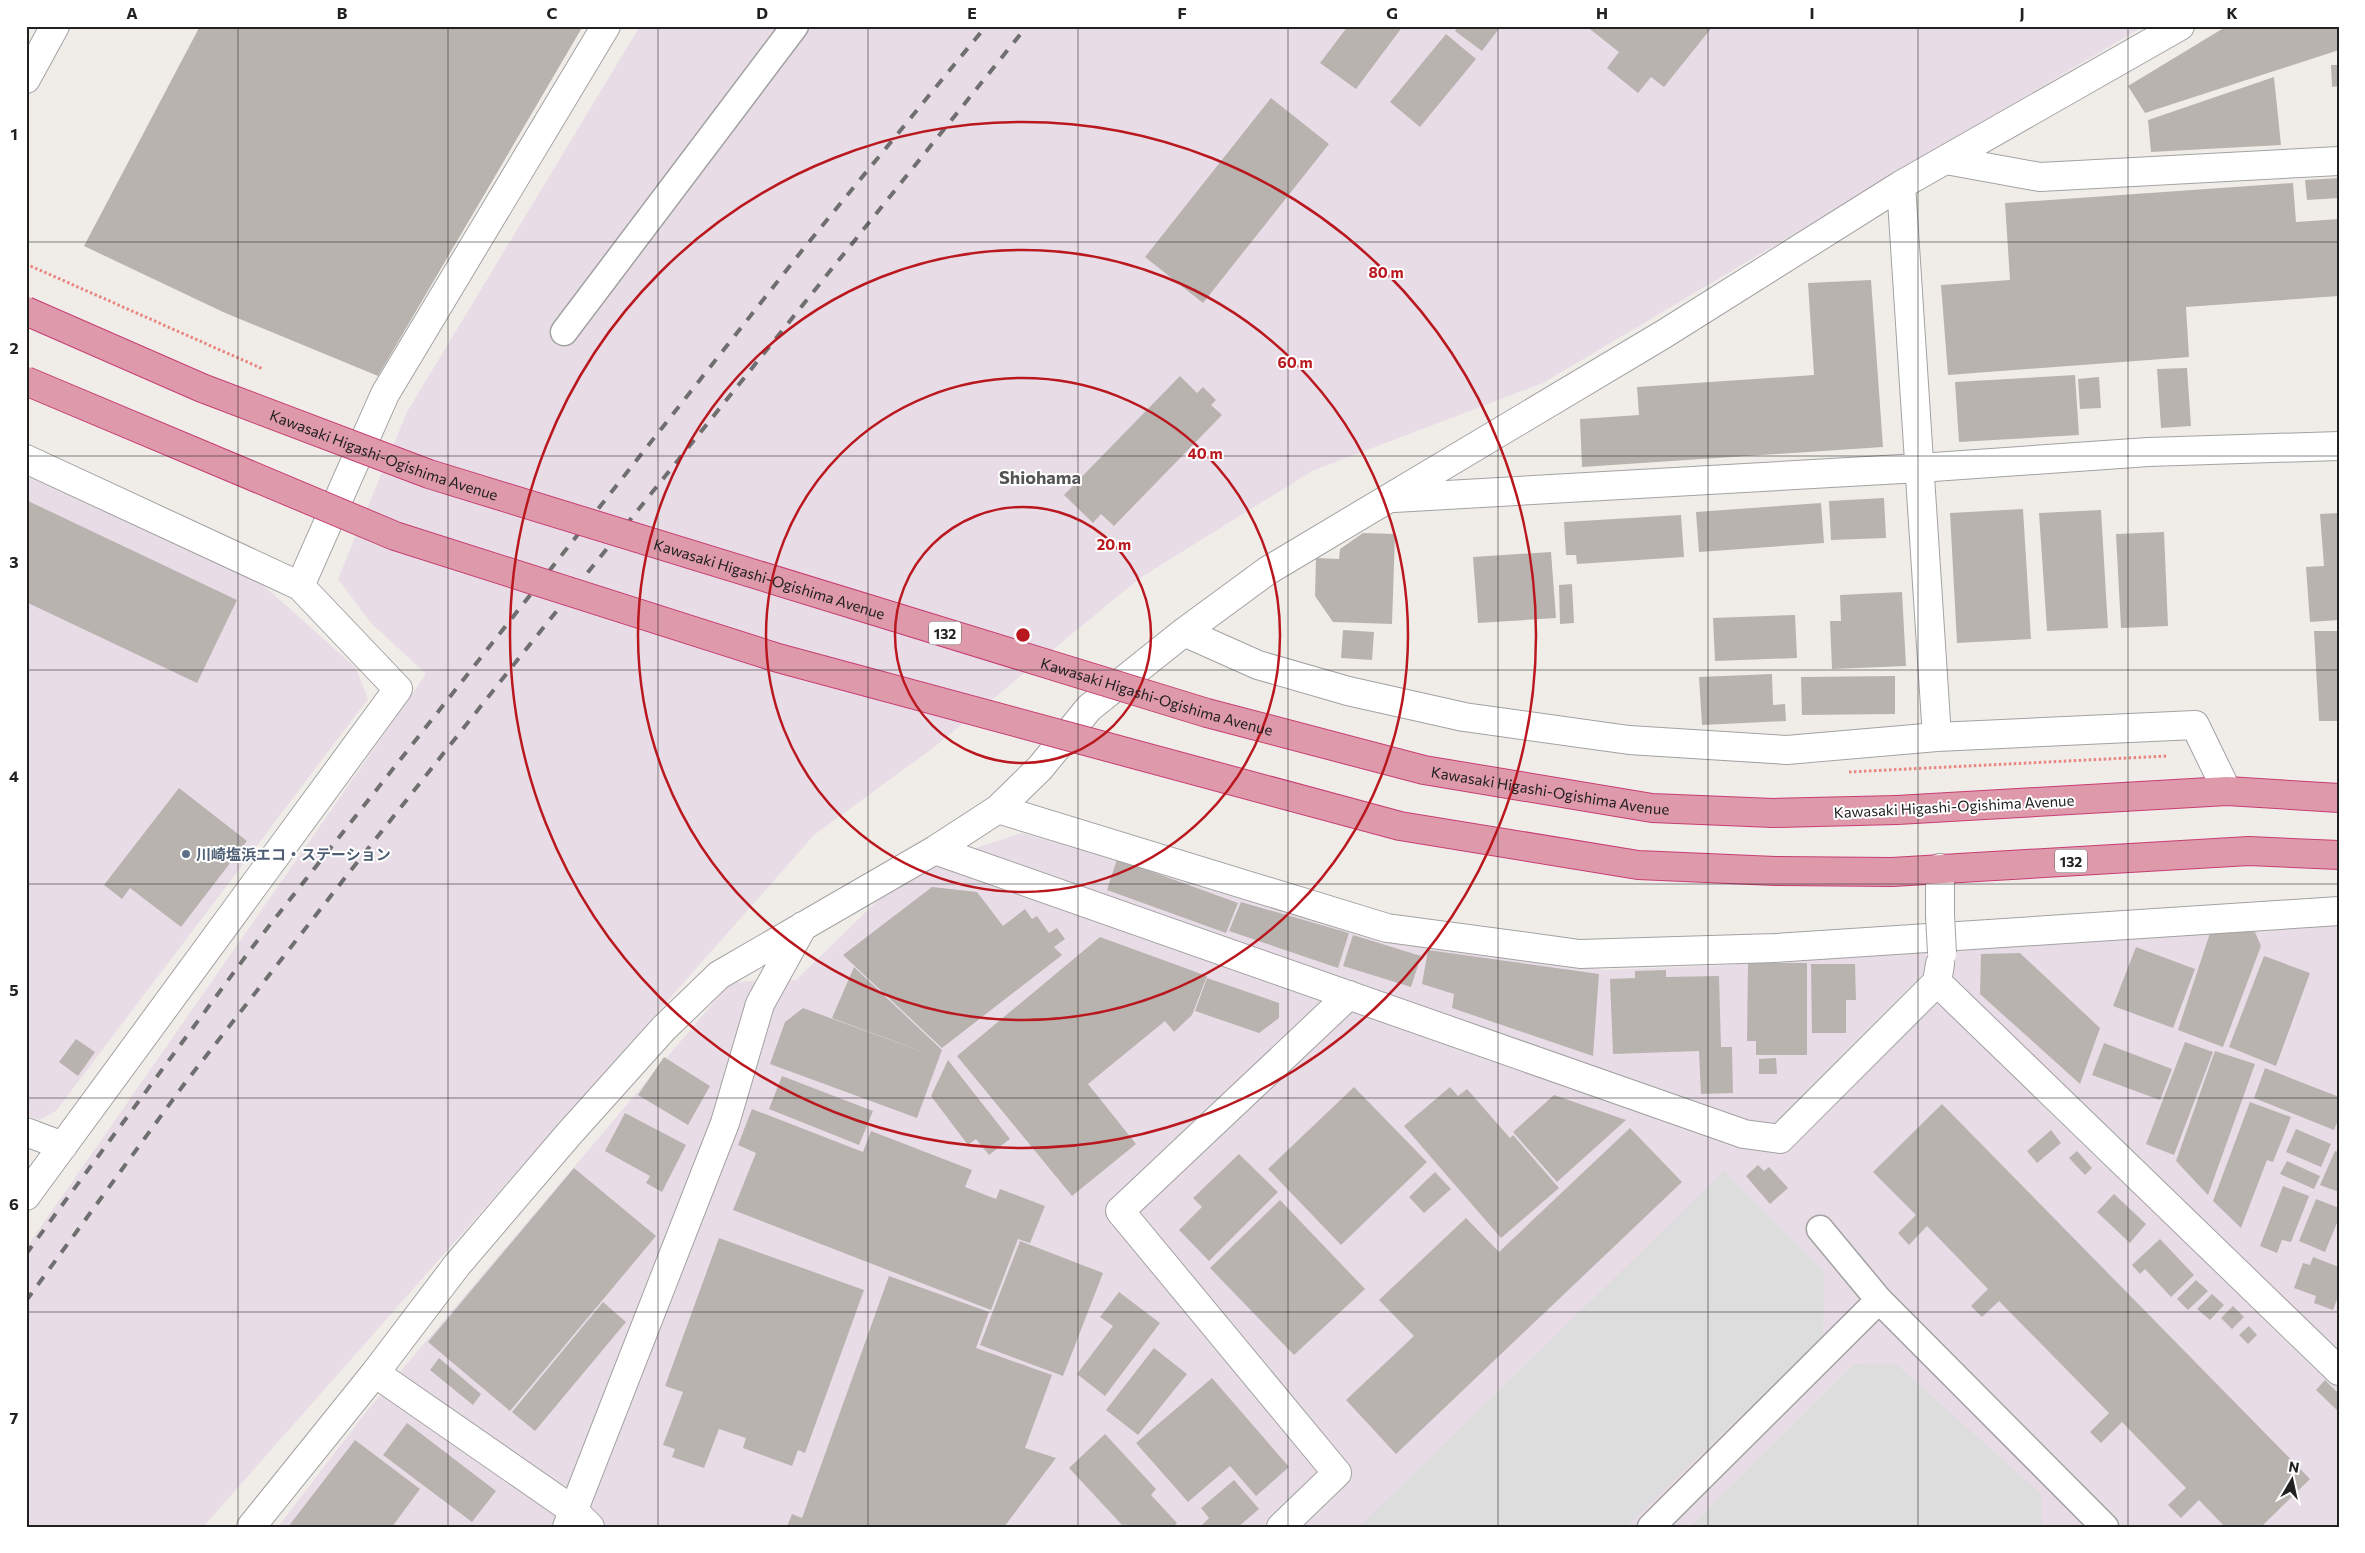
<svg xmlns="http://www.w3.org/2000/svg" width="2365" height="1553" font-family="Commissioner,'Noto Sans JP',sans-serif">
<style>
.industrial{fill:#e8dce7}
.parking{fill:#ddd}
.building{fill:#b9b3af}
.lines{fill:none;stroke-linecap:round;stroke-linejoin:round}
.lane-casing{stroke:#a2a2a2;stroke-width:29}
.street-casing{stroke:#a2a2a2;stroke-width:30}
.highway-casing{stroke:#c73d72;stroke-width:30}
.path{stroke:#ea8680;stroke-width:3;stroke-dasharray:2.5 2.5;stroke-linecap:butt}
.lane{stroke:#fff;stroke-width:26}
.street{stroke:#fff;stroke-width:28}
.highway{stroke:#de9aaa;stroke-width:28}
.rail{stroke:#6f6f6f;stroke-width:4;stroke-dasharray:10 10;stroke-linecap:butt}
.street-bridge-casing{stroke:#a2a2a2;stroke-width:30;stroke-linecap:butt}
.highway-bridge-casing{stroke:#c73d72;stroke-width:30;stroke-linecap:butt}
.path-bridge{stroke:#ea8680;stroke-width:3;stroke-dasharray:2.5 2.5;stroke-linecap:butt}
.street-bridge{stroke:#fff;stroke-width:28}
.highway-bridge{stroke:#de9aaa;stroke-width:28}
.grid{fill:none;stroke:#212121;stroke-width:1;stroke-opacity:0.55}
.ring{fill:none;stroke:#ba181f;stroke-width:2.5}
.service-dot{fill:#5c6f8a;stroke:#fff;stroke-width:2}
.labels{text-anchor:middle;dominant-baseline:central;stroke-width:4;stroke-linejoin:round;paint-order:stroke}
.shield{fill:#fff;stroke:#646464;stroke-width:1}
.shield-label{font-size:14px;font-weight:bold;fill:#212121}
.street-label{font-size:15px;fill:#212121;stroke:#fff}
.service-label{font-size:15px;font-weight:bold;fill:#4e5e75;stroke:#fff;text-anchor:start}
.quarter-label{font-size:18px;font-weight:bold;fill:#545454;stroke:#fff}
.centre{fill:#ba181f;stroke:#fff;stroke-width:2.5}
.ring-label{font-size:15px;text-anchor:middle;font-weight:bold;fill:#ba181f;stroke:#fff;stroke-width:4;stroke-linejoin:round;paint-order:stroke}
.neatline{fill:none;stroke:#212121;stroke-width:2}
.grid-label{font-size:16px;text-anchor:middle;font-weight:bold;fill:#212121}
</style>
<rect width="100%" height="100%" fill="#f0ede9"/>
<path class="industrial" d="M640,26H2144L1543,383L1312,471L1140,578L933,748L814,835L203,1527H26V1248L426,674L371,623L338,579L407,412Z
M26,470L261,583L356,668L368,699L56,1111L39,1120L26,1115Z
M1021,833L1103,855L1410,945L1605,970L1727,965L2193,921L2339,918V1527H278L366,1412L731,982L796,980L908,871Z"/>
<path class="parking" d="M1724,1171L1824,1271L1823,1335L1626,1527H1359Z
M1854,1364L1897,1365L2042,1495V1527H1690Z"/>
<path class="building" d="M200,26H583L378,376L223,312L84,246Z
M1348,26H1403L1356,89L1320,63Z
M1459,26H1501L1482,51L1455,31Z
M1586,26H1713L1664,87L1651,77L1638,93L1607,68L1619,52Z
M2227,26H2339V50L2145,113L2128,86Z
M1446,34L1476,59L1420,127L1390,102Z
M2331,65H2339V86L2332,87Z
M2274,77L2281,145L2151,152L2148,120Z
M1271,98L1329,144L1203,303L1145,257Z
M2339,178V198L2307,200L2305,180Z
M2293,183L2296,222L2339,219V296L2186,307L2189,357L1948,375L1941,285L2010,280L2005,203Z
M1871,280L1883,447L1582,467L1580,419L1639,415L1637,387L1814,375L1808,283Z
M2187,368L2191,426L2161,428L2157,369Z
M2075,375L2079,435L1959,442L1955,382Z
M1180,376L1197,393L1203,387L1216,400L1211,405L1222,415L1114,526L1101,514L1093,523L1064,495Z
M2099,377L2101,408L2080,409L2078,379Z
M1884,498L1886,538L1831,540L1829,501Z
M26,500L237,600L197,683L26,602Z
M1821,503L1824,543L1699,552L1696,512Z
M2023,509L2031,639L1957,643L1950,513Z
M2101,510L2108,628L2047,631L2039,513Z
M2339,513V620L2310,622L2306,567L2324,566L2320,514Z
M1681,515L1684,557L1577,564L1576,555H1566L1564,522Z
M2164,532L2168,626L2121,628L2116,534Z
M1363,533L1395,534L1392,624L1333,622L1315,596L1316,558L1339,559L1340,549Z
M1551,552L1556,618L1478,623L1473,557Z
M1572,584L1574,623L1560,624L1559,585Z
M1902,592L1906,666L1832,669L1830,621H1841L1840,595Z
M1795,615L1797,658L1715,661L1713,618Z
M1343,630L1374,632L1372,660L1341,658Z
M2314,631H2339V721H2319Z
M1772,674L1773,705L1785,704L1786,721L1702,725L1699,677Z
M1895,676V714L1802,715L1801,677Z
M179,788L247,841L181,927L130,888L122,899L104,885Z
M1117,859L1238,903L1226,933L1107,890Z
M932,887L977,892L1003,926L1025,909L1032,919L1037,916L1049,933L1057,928L1065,939L1054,947L1062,955L942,1048L843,955Z
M1241,902L1349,933L1338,968L1229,931Z
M2211,930L2255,932L2261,946L2223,1047L2178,1030Z
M1353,935L1421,956L1411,987L1343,966Z
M1100,937L1207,976L1192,1015L1174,1032L1165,1021L1088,1084L1136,1144L1072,1196L957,1056Z
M2136,947L2195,969L2173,1028L2113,1006Z
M1428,950L1599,974L1593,1056L1452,1008L1454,994L1422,984Z
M2020,953L2100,1028L2080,1084L1980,994L1981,954Z
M2264,956L2310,973L2276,1066L2229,1047Z
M1748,963H1807V1055H1756V1041H1747Z
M1811,964H1855L1856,1000H1846V1033H1812Z
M854,967L942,1050L939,1058L832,1018Z
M1666,970V977L1719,976L1721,1047H1732L1733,1093L1701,1094L1699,1051L1613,1054L1610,979L1635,978V971Z
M1207,978L1279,1003V1018L1259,1033L1195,1011Z
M803,1008L939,1058L917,1118L770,1064L785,1022Z
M76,1039L95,1052L78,1076L59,1062Z
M2185,1042L2213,1052L2174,1155L2146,1144Z
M2104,1043L2172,1069L2160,1100L2092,1075Z
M2215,1051L2255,1064L2208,1195L2176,1161Z
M664,1057L710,1086L688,1125L638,1095Z
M1776,1058L1777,1074H1759V1059Z
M948,1060L1010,1139L989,1155L976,1139L968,1145L931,1096Z
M2265,1068L2339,1097V1118L2334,1130L2254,1098Z
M782,1076L873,1111L859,1145L769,1109Z
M1354,1087L1427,1162L1341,1245L1268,1169Z
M1450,1087L1458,1096L1467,1089L1510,1138L1513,1135L1559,1188L1501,1238L1404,1126Z
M1554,1095L1626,1120L1557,1182L1513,1132Z
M2250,1102L2291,1117L2273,1162L2267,1160L2241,1228L2213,1201Z
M1942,1104L2310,1479L2261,1527H2225L2199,1500L2181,1518L2168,1505L2186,1488L2122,1422L2101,1443L2090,1432L2109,1413L1999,1301L1982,1317L1971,1306L1988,1289L1927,1226L1909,1245L1898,1233L1916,1215L1873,1172Z
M752,1109L863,1152L871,1131L972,1170L965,1187L996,1199L1000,1189L1045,1206L1030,1243L1018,1239L991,1310L733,1210L756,1153L738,1145Z
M625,1113L686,1145L662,1192L646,1183L650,1176L605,1151Z
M1630,1128L1682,1182L1396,1454L1346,1400L1414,1336L1379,1300L1466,1218L1499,1252Z
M2296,1129L2331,1144L2321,1167L2286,1152Z
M2051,1130L2061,1143L2037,1163L2027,1151Z
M2077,1151L2092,1168L2085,1175L2069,1158Z
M2335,1151L2339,1152V1192L2320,1185Z
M1239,1154L1278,1192L1209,1261L1179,1230L1202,1207L1193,1198Z
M2287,1161L2320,1176L2314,1189L2280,1174Z
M1758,1165L1764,1171L1769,1167L1788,1188L1770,1204L1746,1176Z
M574,1168L656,1236L510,1411L428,1342Z
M1435,1172L1451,1189L1424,1213L1409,1197Z
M2283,1186L2309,1196L2291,1242L2282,1240L2277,1253L2260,1246Z
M2114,1194L2146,1224L2130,1243L2097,1212Z
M2316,1199L2339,1208V1218L2325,1252L2299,1241Z
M1280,1200L1365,1289L1294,1355L1210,1268Z
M719,1238L864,1290L805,1453L798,1450L792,1466L743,1448L746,1438L719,1429L704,1468L672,1457L675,1449L663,1445L683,1392L665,1386Z
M2160,1239L2194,1275L2171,1297L2145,1269L2140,1274L2132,1265Z
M1020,1241L1103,1273L1063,1376L980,1345Z
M2313,1257L2339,1267V1294L2333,1310L2314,1303L2316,1296L2294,1288L2303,1263L2310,1265Z
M889,1276L989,1312L976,1348L1052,1375L1025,1448L1056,1458L1004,1527H787L792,1514L802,1518Z
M2196,1280L2208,1291L2188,1310L2177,1299Z
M1119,1292L1160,1323L1105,1396L1077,1374L1113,1326L1100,1317Z
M2212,1294L2224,1305L2210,1320L2197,1309Z
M603,1302L626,1322L535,1431L512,1412Z
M2233,1306L2244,1317L2232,1329L2221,1318Z
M2249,1326L2257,1335L2248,1344L2239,1335Z
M1154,1348L1187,1374L1138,1435L1106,1410Z
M439,1358L481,1394L473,1405L430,1370Z
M1212,1378L1289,1467L1256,1496L1230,1466L1188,1502L1136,1443Z
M2325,1380L2339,1394V1412L2316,1390Z
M407,1423L496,1491L472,1522L383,1455Z
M1105,1434L1156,1489L1151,1495L1177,1523L1173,1527H1128L1125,1524L1123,1526L1069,1468Z
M355,1440L420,1489L392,1527H288Z
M1234,1480L1259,1509L1238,1527H1200L1209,1518L1201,1508Z"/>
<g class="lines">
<defs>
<path id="lane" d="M564,332L795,26
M1820,1229L1879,1300L2105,1527
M1651,1527L1879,1300"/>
<path id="street" d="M26,79L55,26
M1946,160L2040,177L2339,161
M1901,185L1937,737
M26,459L300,586
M1394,498L1919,468L2148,452L2339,446
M1184,632L1258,665L1348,691L1464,717L1629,740L1787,750L1937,737L2195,725L2227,791
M998,809L1387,928L1580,954L1775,948L2339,911
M935,850L1744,1134L1780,1139L1937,982
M1940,868V915
M1940,964L1937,982L2339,1371
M26,1132L63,1146
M26,1196L398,689L300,586L385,394L606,26
M375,1373L574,1511L590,1527
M251,1527L375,1373L457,1265L568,1135L664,1028L719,975L935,850L998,809L1040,768L1089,708L1184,632L1267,571L1664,334L1901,185L2180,26
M567,1527L725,1123L760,1004L803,926
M1281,1527L1337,1473L1120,1211L1349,995"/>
<path id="highway" d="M1897,810L2227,791L2339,798
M1892,872L2249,851L2339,855"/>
</defs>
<use href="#lane" class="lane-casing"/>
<use href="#street" class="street-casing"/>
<use href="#highway" class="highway-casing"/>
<path class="path" d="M26,264L263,369"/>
<use href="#lane" class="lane"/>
<use href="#street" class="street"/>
<use href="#highway" class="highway"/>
<path class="rail" d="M26,1254L254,945L804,248L986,26
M26,1301L185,1083L344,879L519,658L1027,26"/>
<defs>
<path id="street-bridge" d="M1940,915L1942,953"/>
<g id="highway-bridge">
<path id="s1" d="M26,311L202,388L429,474L1207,713L1424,770L1652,808L1773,813L1897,810"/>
<path d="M26,381L395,536L778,658L1400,826L1638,865L1775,871L1892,872"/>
</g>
</defs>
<use href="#street-bridge" class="street-bridge-casing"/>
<use href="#highway-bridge" class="highway-bridge-casing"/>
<path class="path-bridge" d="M1849,772L2168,756"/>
<use href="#street-bridge" class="street-bridge"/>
<use href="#highway-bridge" class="highway-bridge"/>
</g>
<path class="grid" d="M238,26V1527M448,26V1527M658,26V1527M868,26V1527M1078,26V1527M1288,26V1527M1498,26V1527M1708,26V1527M1918,26V1527M2128,26V1527M26,242H2339M26,456H2339M26,670H2339M26,884H2339M26,1098H2339M26,1312H2339"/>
<g class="ring">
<circle cx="1023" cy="635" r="128"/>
<circle cx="1023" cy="635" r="257"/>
<circle cx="1023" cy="635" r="385"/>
<circle cx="1023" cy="635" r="513"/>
</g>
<circle class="service-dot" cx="186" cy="854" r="5"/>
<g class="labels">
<g class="shield">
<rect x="929" y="621.5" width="32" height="23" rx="4"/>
<rect x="2055" y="849.5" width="32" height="23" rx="4"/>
</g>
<g class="shield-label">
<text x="945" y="633">132</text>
<text x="2071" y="861">132</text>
</g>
<g class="street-label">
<text stroke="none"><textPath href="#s1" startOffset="386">Kawasaki Higashi-Ogishima Avenue</textPath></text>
<text stroke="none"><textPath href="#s1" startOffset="791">Kawasaki Higashi-Ogishima Avenue</textPath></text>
<text stroke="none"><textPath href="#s1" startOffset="1196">Kawasaki Higashi-Ogishima Avenue</textPath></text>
<text stroke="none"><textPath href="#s1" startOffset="1601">Kawasaki Higashi-Ogishima Avenue</textPath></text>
<text transform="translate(1954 806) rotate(-3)">Kawasaki Higashi-Ogishima Avenue</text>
</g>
<g class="service-label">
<text x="196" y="854">川崎塩浜エコ・ステーション</text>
</g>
<g class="quarter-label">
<text x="1040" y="477">Shiohama</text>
</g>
</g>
<circle cx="1023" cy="635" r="8" class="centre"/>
<g class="ring-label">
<text x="1386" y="278">80 m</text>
<text x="1295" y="368">60 m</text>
<text x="1205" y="459">40 m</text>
<text x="1114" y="550">20 m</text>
</g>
<rect width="2365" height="1553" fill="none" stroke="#ffffff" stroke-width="55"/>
<g transform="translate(2292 1480) rotate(9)" stroke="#ffffff" stroke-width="4" paint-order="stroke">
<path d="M0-4L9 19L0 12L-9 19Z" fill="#212121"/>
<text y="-8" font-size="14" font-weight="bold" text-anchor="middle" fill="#212121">N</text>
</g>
<rect x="28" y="28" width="2310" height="1498" class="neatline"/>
<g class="grid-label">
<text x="132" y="19">A</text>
<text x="342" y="19">B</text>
<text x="552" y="19">C</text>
<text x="762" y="19">D</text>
<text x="972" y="19">E</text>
<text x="1182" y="19">F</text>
<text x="1392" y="19">G</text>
<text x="1602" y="19">H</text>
<text x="1812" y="19">I</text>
<text x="2022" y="19">J</text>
<text x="2232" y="19">K</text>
<text x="14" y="140">1</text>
<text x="14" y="354">2</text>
<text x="14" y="568">3</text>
<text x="14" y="782">4</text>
<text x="14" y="996">5</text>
<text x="14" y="1210">6</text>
<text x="14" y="1424">7</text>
</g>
</svg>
